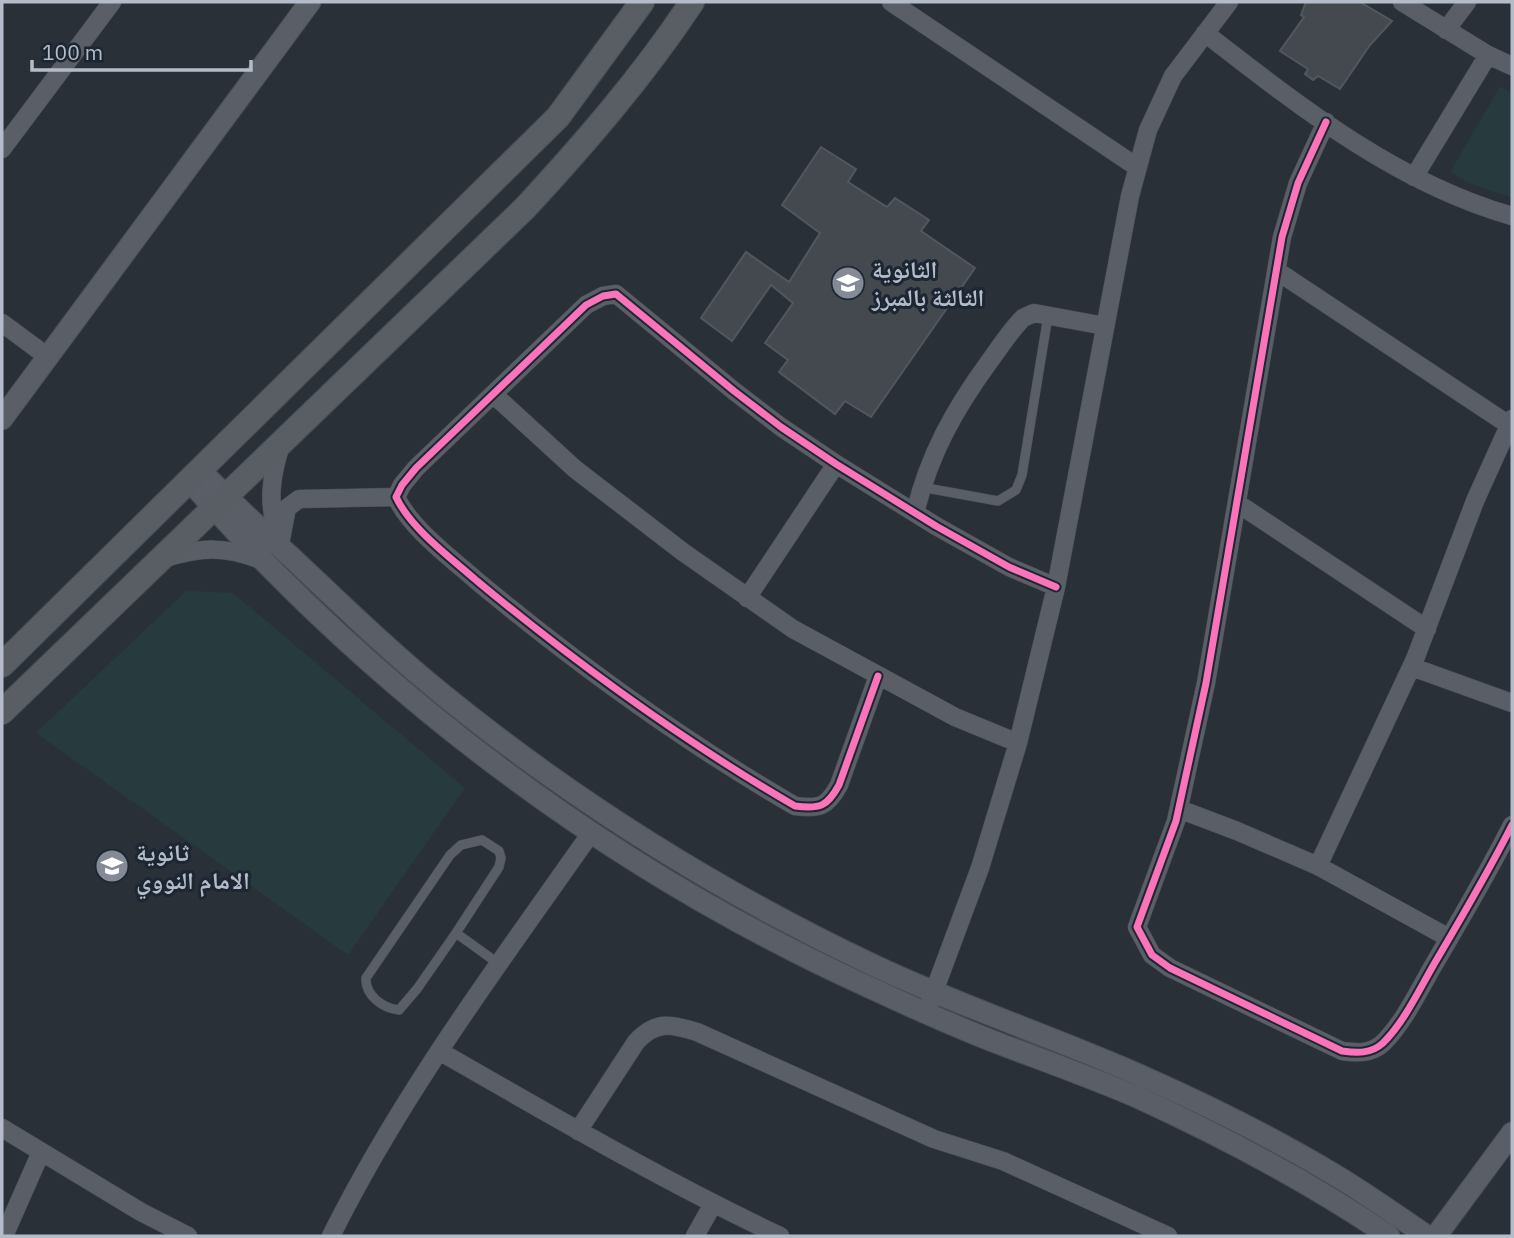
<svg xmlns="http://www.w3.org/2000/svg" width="1514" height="1238" font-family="'IBM Plex Sans','Noto Naskh Arabic',sans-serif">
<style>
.garden{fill:#273a3e}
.building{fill:#444950;stroke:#52575f;stroke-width:2}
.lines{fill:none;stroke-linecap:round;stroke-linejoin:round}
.service-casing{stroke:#484c53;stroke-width:10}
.minor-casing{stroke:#484c53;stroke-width:19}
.tertiary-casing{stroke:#484c53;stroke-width:23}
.secondary-casing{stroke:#484c53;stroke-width:26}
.service{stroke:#5a5e66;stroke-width:9}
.minor{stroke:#5a5e66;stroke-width:18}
.tertiary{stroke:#5a5e66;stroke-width:21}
.secondary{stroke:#595d64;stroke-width:24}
.cycleway-casing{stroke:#1d2633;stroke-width:11}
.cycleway{stroke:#fb73b8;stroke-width:7}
.labels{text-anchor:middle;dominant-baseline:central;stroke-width:6;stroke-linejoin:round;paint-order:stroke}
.poi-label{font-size:24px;font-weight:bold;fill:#b4bcc9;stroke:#1d2633;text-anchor:start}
</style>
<rect width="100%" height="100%" fill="#2a3038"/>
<path class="garden" d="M1500,87L1512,92V198L1469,183L1450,172Z
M186,591L233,593L465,788L348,955L36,733Z"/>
<path class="building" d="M1306,2H1360L1392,21L1370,45L1340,89L1318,76L1313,80L1305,74L1308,69L1280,51L1304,17L1301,15Z
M821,147L856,169L848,182L887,207L895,198L929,220L921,231L975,268L871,417L845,401L835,414L779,372L788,360L765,343L793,303L771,285L732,341L701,318L746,252L789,282L820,233L782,205Z"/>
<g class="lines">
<defs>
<path id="service" d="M921,487L998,501L1016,490L1022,475L1048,316
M482,840L499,851L501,858L499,867L456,933L417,989L399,1010C382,1008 365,995 366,978L450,855L461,845Z
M456,933L499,964"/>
<path id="minor" d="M891,2L1137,167
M1402,2L1488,55L1512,66
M1446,30L1467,2
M1205,33C1299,106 1396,183 1512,216
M1326,122L1298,183L1282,237L1206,683L1176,821L1137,927L1152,955L1170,968L1342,1051C1357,1053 1371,1054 1383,1043C1404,1022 1418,992 1433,966C1460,920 1488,873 1512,825
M2,149L112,2
M1414,177L1488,55
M1277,271L1509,425
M2,323L48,357
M493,394L575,469L683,552L793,629L955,717L1018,743
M1237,503L1427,629
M915,513C929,455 954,410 989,362C1000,347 1010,331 1023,318L1034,313L1105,326
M278,534C267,504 271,475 281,445
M281,539L287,508L299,499L396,497
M165,558C203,547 224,546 261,560
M747,598L836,464
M1412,667L1512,703
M878,676L839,785C827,807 820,809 795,806C683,741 577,664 477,581C451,558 411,529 396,497L402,485L416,468L586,305L603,296L616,294L734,391L781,427L836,464L936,526L1009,567L1056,587
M1179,809L1237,831L1318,866L1449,938
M1318,866L1415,659L1475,501L1512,419
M926,1013L980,868L1018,743L1056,587L1130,196L1148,130L1173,76L1229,2
M439,1051C551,1115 663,1181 780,1236
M2,1128L141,1212L188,1236
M578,1131L636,1042C656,1020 672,1024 697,1032L934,1139L1003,1161L1168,1236
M4,1236L41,1152
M331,1236C402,1093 499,964 591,833
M695,1236L713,1204"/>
<path id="tertiary" d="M2,419L310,2
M200,470C230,501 259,528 290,556C340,603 389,651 442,694C575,802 721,893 875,966C964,1008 1057,1038 1146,1078C1211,1107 1275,1139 1335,1175C1367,1194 1397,1216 1427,1236
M189,480C377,695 611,870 871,988C914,1008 958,1028 1003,1045C1048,1062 1093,1078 1137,1097C1224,1137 1310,1182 1389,1236
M1436,1236L1512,1133"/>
<path id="secondary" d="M2,665L558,117L642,2
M2,712L525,208C585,143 643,76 692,2"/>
</defs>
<use href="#service" class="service-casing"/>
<use href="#minor" class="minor-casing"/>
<use href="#tertiary" class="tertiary-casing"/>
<use href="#secondary" class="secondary-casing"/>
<use href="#service" class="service"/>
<use href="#minor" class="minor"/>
<use href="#tertiary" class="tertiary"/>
<use href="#secondary" class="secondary"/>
<defs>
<path id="cycleway" d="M1326,122L1298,183L1282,237L1206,683L1176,821L1137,927L1152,955L1170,968L1342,1051C1357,1053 1371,1054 1383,1043C1404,1022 1418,992 1433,966C1460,920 1488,873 1512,825
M878,676L839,785C827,807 820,809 795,806C683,741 577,664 477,581C451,558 411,529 396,497L402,485L416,468L586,305L603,296L616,294L734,391L781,427L836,464L936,526L1009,567L1056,587"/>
</defs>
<use href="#cycleway" class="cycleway-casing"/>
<use href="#cycleway" class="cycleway"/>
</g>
<defs>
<symbol id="school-disc" viewBox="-11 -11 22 22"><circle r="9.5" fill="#848b96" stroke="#1d2633"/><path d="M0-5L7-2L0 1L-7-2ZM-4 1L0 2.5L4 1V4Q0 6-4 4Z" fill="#fff"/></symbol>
</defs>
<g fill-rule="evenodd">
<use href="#school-disc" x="829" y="264" width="38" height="38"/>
<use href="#school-disc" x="93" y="847" width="38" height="38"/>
</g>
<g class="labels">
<g class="poi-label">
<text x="872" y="269">الثانوية<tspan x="872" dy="28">الثالثة بالمبرز</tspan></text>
<text x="136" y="852">ثانوية<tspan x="136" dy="28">الامام النووي</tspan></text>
</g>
</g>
<rect width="1514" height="1238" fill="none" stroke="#b4bcc9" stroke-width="7"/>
<path d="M32 60v10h219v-10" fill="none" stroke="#b4bcc9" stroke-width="3.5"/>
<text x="42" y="60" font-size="21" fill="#b4bcc9" stroke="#1d2633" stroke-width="5" paint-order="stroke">100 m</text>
</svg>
